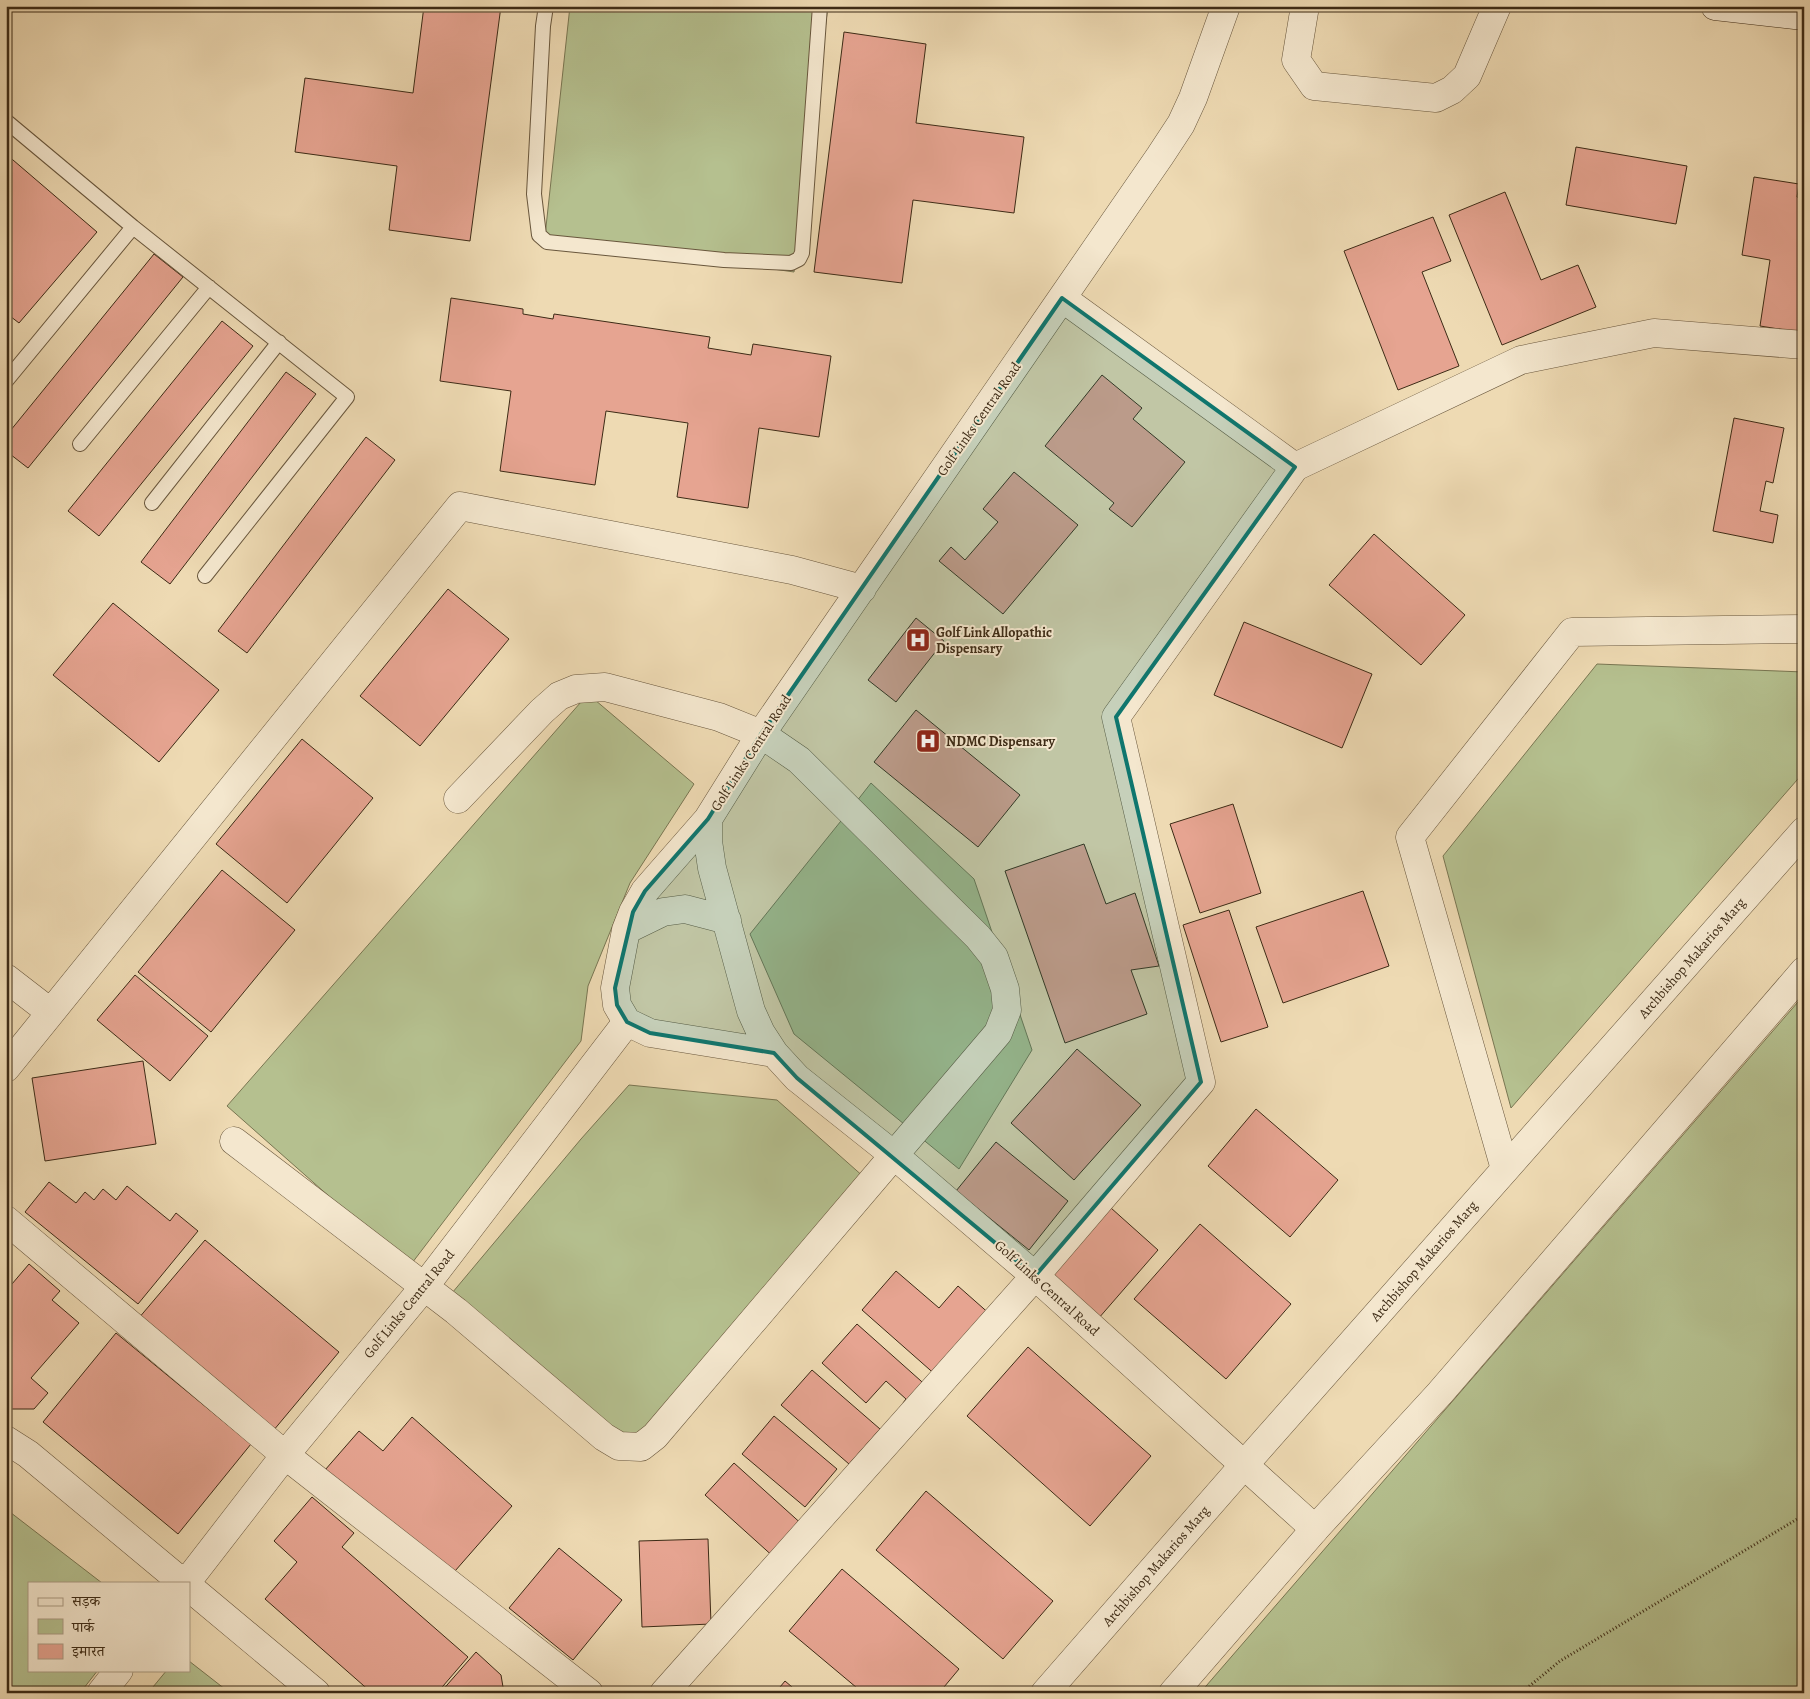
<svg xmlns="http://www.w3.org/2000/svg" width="1810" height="1699" font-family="Alegreya,'Noto Serif Devanagari',serif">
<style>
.green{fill:#b5c08f;stroke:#797652}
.building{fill:#e6a491;stroke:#3d2b16}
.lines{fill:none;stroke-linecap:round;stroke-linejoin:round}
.service-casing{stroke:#69573d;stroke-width:16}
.minor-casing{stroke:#69573d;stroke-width:29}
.tertiary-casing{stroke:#69573d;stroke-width:29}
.secondary-casing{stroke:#3d2b16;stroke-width:29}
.path{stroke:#3d2b16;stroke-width:3;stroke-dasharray:1 2.5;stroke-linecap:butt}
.service{stroke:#f4e7ce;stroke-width:14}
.minor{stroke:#f4e7ce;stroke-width:28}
.tertiary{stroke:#f4e7ce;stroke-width:28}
.secondary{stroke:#f4e7ce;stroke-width:28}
.marked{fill:#0f766e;fill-opacity:0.2;stroke:#0f766e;stroke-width:4;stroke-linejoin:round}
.labels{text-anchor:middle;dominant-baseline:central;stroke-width:4;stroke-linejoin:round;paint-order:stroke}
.street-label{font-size:14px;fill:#3d2b16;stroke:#f4e7ce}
.poi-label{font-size:14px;font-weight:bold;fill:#3d2b16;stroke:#f4e7ce;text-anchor:start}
</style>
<rect width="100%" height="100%" fill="#eedab3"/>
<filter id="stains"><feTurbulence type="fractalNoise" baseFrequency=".004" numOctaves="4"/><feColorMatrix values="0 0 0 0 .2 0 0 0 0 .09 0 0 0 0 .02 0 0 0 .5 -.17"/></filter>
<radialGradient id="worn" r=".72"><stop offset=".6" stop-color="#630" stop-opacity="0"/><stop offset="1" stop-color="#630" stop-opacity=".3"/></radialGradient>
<path class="green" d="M570,6H828L794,272L545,236Z
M1597,664L1804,672V772L1511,1108L1443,856Z
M588,694L694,784L630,883L588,986L581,1041L409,1267L227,1106Z
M871,783L974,879L1032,1050L959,1169L794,1034L750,934L853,806Z
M1804,995V1693H1200Z
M629,1085L777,1100L865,1178L631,1450L447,1299L581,1139Z
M6,1509L102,1583H29V1670H98L80,1693H6Z
M189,1661L230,1693H148L167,1670H189Z"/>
<path class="building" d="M424,6H501L470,241L389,230L397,166L295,152L305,78L413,93Z
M844,32L926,44L916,123L1024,137L1014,213L913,200L902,283L814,272Z
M1576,147L1687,166L1676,224L1566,205Z
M6,154L97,232L19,323L6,313Z
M1754,177L1799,184L1797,197L1804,199V333L1760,326L1770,260L1742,255Z
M1505,192L1541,280L1578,265L1596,307L1502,345L1449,215Z
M1433,217L1451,261L1422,272L1459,366L1398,390L1344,251Z
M154,254L183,277L28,468L6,451V436Z
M451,298L523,309V314L553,319L554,314L710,337L708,348L751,355L753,344L831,356L819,437L759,428L748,508L677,497L688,423L606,411L595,485L500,471L511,391L440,381Z
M222,321L253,346L99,536L68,511Z
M286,372L316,394L170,584L141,562Z
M1102,375L1142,408L1133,419L1185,462L1132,527L1109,509L1114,503L1045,446Z
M1734,418L1784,428L1773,483L1766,481L1760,511L1778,515L1773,543L1713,531Z
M366,437L395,460L247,653L218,631Z
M1014,472L1078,525L1003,614L939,561L951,547L965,560L998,522L983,509Z
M1374,534L1465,615L1421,665L1329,585Z
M448,589L509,639L420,746L360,696Z
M113,603L219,690L159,762L53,675Z
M916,618L944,641L896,702L868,680Z
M1244,622L1372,674L1342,748L1214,695Z
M916,710L1020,795L978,847L874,762Z
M302,739L373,798L287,903L216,844Z
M1233,804L1261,893L1200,913L1170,824Z
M1084,844L1106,904L1135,893L1159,966L1131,970L1147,1014L1065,1043L1005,871Z
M222,870L295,930L211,1032L138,972Z
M1363,891L1389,966L1283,1003L1256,927Z
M1229,910L1268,1027L1221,1042L1183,925Z
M135,975L208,1036L170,1081L97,1020Z
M1077,1049L1141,1105L1074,1180L1011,1123Z
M143,1061L156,1144L45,1161L32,1078Z
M1256,1109L1338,1180L1290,1237L1208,1166Z
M996,1142L1068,1201L1029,1250L956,1191Z
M49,1182L76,1203L85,1192L94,1200L103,1189L116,1200L127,1186L170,1221L176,1213L198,1231L138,1304L25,1212Z
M1111,1208L1158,1250L1098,1319L1050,1277Z
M1200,1224L1291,1304L1226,1379L1134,1299Z
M205,1240L339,1352L273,1431L138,1319Z
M29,1264L60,1291L52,1300L79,1323L31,1378L48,1393L34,1409H6V1291Z
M896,1271L939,1308L958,1286L992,1316L938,1377L862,1310Z
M857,1324L930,1389L911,1410L903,1403L906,1399L886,1381L866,1403L822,1363Z
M116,1333L251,1444L178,1534L43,1422Z
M1028,1347L1151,1456L1090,1526L967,1416Z
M812,1370L880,1429L849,1464L781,1405Z
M774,1416L837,1469L805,1507L742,1454Z
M412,1417L512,1506L448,1579L325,1470L359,1431L383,1451Z
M734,1463L805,1527L776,1559L705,1495Z
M926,1491L1053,1601L1003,1659L876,1550Z
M312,1497L354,1533L342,1547L468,1657L437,1693H372L265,1599L297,1562L274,1541Z
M708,1539L711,1624L642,1627L639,1541Z
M559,1548L622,1600L573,1660L509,1608Z
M842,1569L959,1669L939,1693H863L789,1631Z
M476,1652L501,1675L504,1693H440Z
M785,1681L799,1693H775Z"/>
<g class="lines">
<defs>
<path id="service" d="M546,6L543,26L534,194L539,235L547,242L724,260L791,263L799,259L802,253L820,6
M6,121L133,227L347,397L205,576
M6,381L133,227
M80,444L209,287
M152,503L279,342"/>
<path id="minor" d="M1226,6L1193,98L1181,124L1160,156L761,734L708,819V841L712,868L751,1011L761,1033L774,1053L797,1078L895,1156L1035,1276L1315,1529
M1305,6L1296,60L1314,86L1436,98L1452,90L1467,76L1497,6
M1295,467L1521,360L1654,333L1804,345
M708,819L645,891L633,912L626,930L615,988L617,1005L627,1022L650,1033L774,1053
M626,930L663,912L685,909L727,920
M6,978L50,1012
M6,1068L460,506L792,570L862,589
M234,1141L456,1311L604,1437L619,1446L641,1447L655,1436L998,1033L1007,1010L1005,989L994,957L978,937L799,760L761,734L719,717L605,687L576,689L559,696L542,711L458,799
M1505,1169L1410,837L1572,632L1804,629
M6,1220L285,1455L589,1693
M6,1440L28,1454L183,1583
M186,1583L285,1455L424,1287L627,1022
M189,1587L316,1693
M101,1693L119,1670
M664,1693L1035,1276L1201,1082L1116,717L1295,467L1062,298"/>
<path id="tertiary" d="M1045,1693L1244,1465L1804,831
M1173,1693L1315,1529L1440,1393L1804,971"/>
<path id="secondary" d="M1715,6L1804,16"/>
</defs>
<use href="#service" class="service-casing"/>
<use href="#minor" class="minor-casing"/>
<use href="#tertiary" class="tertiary-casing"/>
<use href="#secondary" class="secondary-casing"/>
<path class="path" d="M1521,1693L1560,1661L1804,1515"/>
<use href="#service" class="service"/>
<use href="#minor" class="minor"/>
<use href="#tertiary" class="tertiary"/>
<use href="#secondary" class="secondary"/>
</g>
<path class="marked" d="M1062,298L1295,467L1116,717L1201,1082L1035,1276L797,1078L774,1053L650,1033L627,1022L617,1005L615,988L633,912L645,891L708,819L761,734Z"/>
<defs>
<symbol id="hospital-square" viewBox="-11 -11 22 22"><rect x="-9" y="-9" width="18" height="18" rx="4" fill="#8f2418" stroke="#f4e7ce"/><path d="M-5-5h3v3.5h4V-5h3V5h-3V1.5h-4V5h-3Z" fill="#fff"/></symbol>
</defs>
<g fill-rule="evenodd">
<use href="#hospital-square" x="904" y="626" width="28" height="28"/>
<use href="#hospital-square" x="914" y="727" width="28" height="28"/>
</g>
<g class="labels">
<g class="street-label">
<text transform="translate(979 419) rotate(-55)">Golf Links Central Road</text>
<text transform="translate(751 753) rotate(-57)">Golf Links Central Road</text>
<text transform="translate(1692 958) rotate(-49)">Archbishop Makarios Marg</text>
<text transform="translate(1424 1261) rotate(-49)">Archbishop Makarios Marg</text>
<text transform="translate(1047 1288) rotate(42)">Golf Links Central Road</text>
<text transform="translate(409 1304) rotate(-51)">Golf Links Central Road</text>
<text transform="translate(1156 1566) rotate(-49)">Archbishop Makarios Marg</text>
</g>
<g class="poi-label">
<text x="936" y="632">Golf Link Allopathic<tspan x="936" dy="16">Dispensary</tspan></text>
<text x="946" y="741">NDMC Dispensary</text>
</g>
</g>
<rect width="1810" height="1699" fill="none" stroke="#eedab3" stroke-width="25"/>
<rect x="8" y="8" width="1795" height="1684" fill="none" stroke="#3d2b16" stroke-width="2.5"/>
<rect x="12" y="12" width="1785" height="1674" fill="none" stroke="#3d2b16"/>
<rect x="28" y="1582" width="162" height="90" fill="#f4e7ce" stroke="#ab9c84"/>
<rect x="38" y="1598" width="25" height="8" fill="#f4e7ce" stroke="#ab9c84"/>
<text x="72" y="1606" font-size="15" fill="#3d2b16">सड़क</text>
<rect x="38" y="1619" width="25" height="15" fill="#b5c08f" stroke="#ab9c84"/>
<text x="72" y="1632" font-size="15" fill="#3d2b16">पार्क</text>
<rect x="38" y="1644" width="25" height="15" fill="#e6a491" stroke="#ab9c84"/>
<text x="72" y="1656" font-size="15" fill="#3d2b16">इमारत</text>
<rect width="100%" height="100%" filter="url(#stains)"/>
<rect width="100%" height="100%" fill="url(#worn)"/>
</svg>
